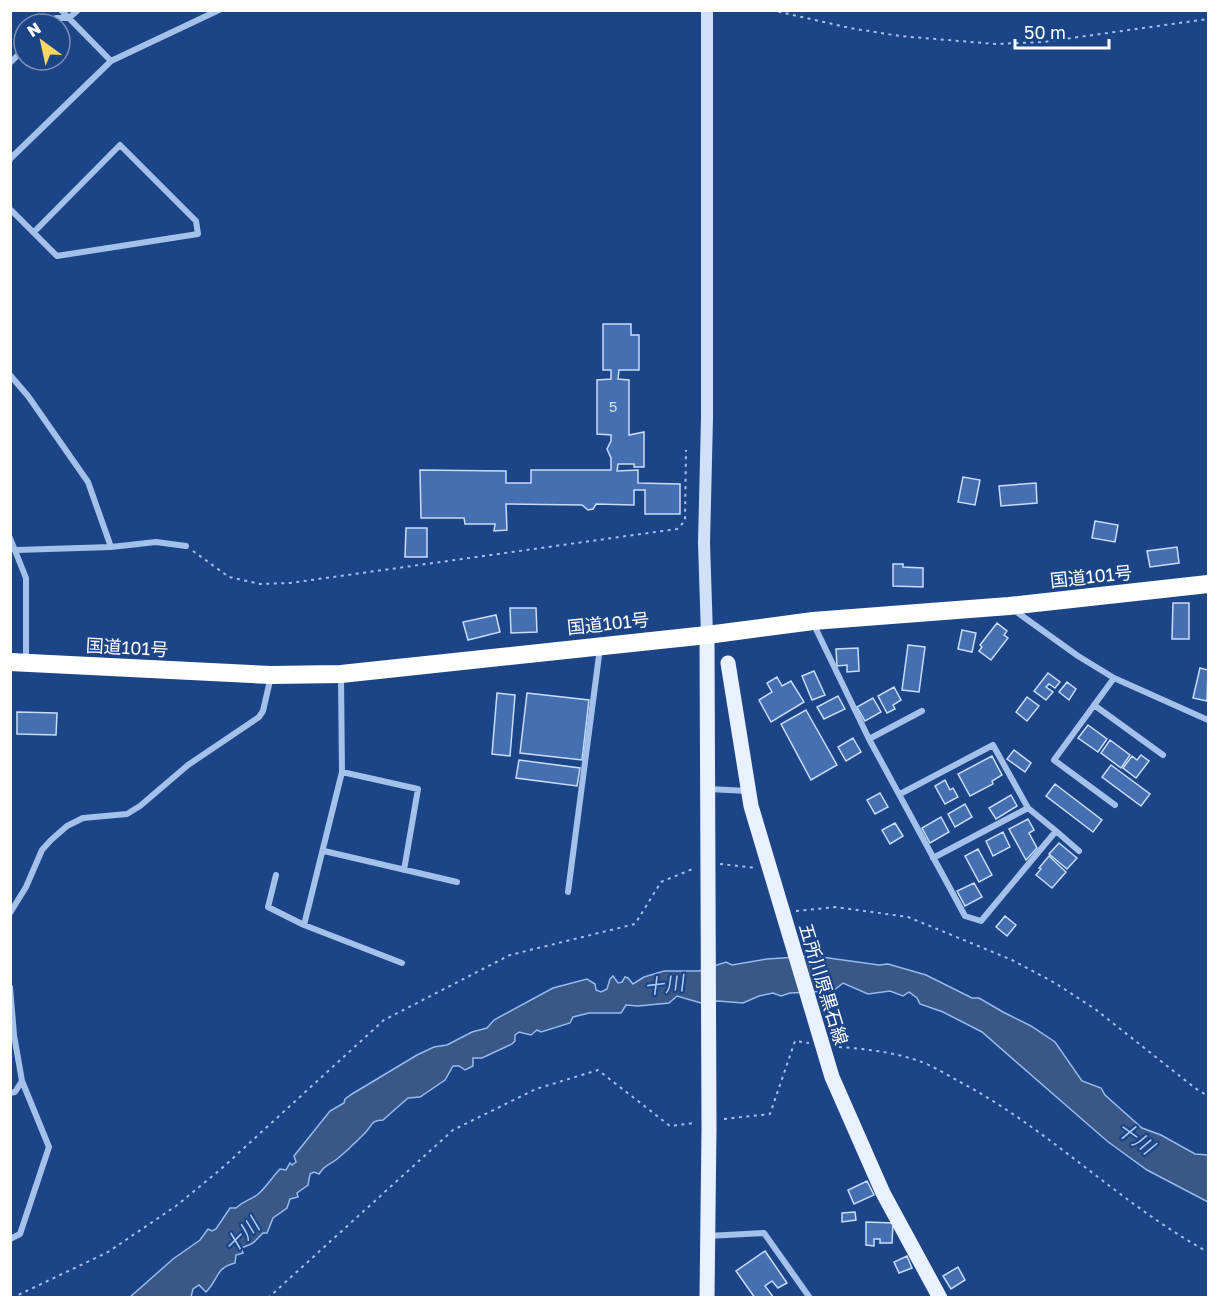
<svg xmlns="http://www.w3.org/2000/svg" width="1219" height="1308" font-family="'Golos Text','Noto Sans JP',sans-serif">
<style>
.water{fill:#395787;stroke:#98bbed;stroke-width:1.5}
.building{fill:#446fb0;stroke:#c9dcf8;stroke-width:1.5}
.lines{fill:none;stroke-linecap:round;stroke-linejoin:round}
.path{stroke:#a4c1eb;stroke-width:2;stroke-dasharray:3 4.5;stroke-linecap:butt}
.street{stroke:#a4c1eb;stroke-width:6}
.secondary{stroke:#d0e0f8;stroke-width:12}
.primary{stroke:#e9f0ff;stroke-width:15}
.highway{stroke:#fff;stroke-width:18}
.labels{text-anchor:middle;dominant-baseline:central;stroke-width:4.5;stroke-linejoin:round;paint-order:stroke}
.number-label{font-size:15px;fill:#d0dbeb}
.street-label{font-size:18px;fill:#fff;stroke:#1c4587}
.water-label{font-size:20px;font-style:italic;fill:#b0cbf3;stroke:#1c4587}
</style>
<rect width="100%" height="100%" fill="#1c4587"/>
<path class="water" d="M814,956L879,965L888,964L926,975L972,998H979L1003,1012L1031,1026L1055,1042L1082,1081L1101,1088L1105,1095L1142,1128L1161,1135L1195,1154L1208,1155V1202L1147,1170L1107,1141L982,1032L943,1012L920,1004L917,998L909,992L903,996L890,991L868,994L843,983L833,991L790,993L781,996L773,993L759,996L743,1003L718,1001L701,1003L677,996L669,1003L638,1006L626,1005L621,1013H589L573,1017L570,1023L541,1032L537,1030L531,1035L519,1032L515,1035V1041L512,1044L482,1058H473V1066L465,1070L459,1066H453L445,1080L420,1097L408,1098L383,1120C371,1120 372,1126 365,1133C356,1142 347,1151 337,1159C330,1165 325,1164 319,1174L314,1172L310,1174L308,1185L297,1193L298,1197L290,1199L287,1208L273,1218L267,1233H263C254,1242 254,1244 241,1248L243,1253L236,1255L235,1263C215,1268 219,1279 206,1292L199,1285L193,1289L191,1297L129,1298L173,1259L200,1240L208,1229L212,1231L216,1229L230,1208H236C244,1200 249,1201 257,1195C266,1188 272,1177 280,1169L286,1170L290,1163L292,1165L296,1162L294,1156L330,1111L344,1103L345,1099L352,1094L417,1055L434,1047L447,1045L472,1032L487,1028L494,1020L553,988L587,979L595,984L596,990L601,992L607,989L610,979L613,976L618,983L622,982L625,977L628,978L633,984L644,977L664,971H699L726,962L732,965L767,959Z"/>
<path class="building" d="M603,324H631V335H639V370H619L618,379L629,380V435L644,432V467H634V464H618L617,471L638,470V483L680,484V514H645V490H634V505L596,504L593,509L588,510L582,505L506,504L507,530L494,531L495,524H465L464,518H421L420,470L506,471V483H531V470H611V458L607,449L611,441V435L597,434V380L611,379V370H603Z
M963,477L980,480L975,505L958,502Z
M1036,483L1037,503L1001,506L999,486Z
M1095,521L1118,525L1115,542L1092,538Z
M406,528H427V557H405Z
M1177,547L1179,563L1150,567L1147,551Z
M893,564H903V567L923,568V587L893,586Z
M1173,603H1189V639H1172Z
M510,608H536L537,632L511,633Z
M496,615L500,632L468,640L463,622Z
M997,623L1007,631L1004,635L1008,638L991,660L979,651L982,647L980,645Z
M962,630L976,633L972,652L958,649Z
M908,645L925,647L919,692L902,690Z
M858,648L859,671L847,672V665L837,666L836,649Z
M1200,668L1208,670L1207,701L1193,698Z
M814,671L825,695L812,700L802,676Z
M1048,673L1060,682L1055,688L1049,684L1046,687L1053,692L1046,700L1034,691Z
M777,677L782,686L791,681L804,702L771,722L759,700L772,692L767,683Z
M1067,682L1076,689L1069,700L1059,692Z
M894,687L901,700L893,705L895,709L887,713L878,696Z
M497,693L515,695L510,756L492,754Z
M527,693L589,700L582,760L520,753Z
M838,696L845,709L824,719L817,707Z
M1027,697L1039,706L1027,721L1016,712Z
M873,698L881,712L865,721L857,707Z
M806,710L837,765L811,780L781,724Z
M17,712L57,713L56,735L17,734Z
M1088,725L1107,739L1098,752L1078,738Z
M853,738L861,752L846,761L838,747Z
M1110,740L1130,755L1121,768L1101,753Z
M1014,750L1031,763L1025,772L1007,759Z
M1141,755L1149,761L1136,778L1123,768L1132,756L1137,760Z
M992,756L1002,775L992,781L993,784L970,796L958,774Z
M519,760L580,768L577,786L516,778Z
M1111,765L1150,794L1141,806L1102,777Z
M945,780L950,790L953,788L958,797L945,804L935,786Z
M1055,784L1102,820L1093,832L1046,796Z
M880,793L888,807L875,814L867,800Z
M1011,795L1017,806L996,819L989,808Z
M965,804L972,817L955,827L948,814Z
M941,817L949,832L930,843L922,828Z
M1028,819L1034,830L1029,833L1037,848L1026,860L1009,829Z
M895,823L903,836L890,844L882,830Z
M1003,832L1010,847L993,856L986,841Z
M1059,843L1077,858L1067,869L1049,854Z
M978,849L992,875L979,882L965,856Z
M1049,856L1066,872L1052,888L1036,875L1041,869L1039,868Z
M974,883L982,897L965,906L957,891Z
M1005,916L1016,925L1007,936L996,927Z
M867,1181L874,1195L854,1204L848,1190Z
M855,1212L856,1220L842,1222V1213Z
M866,1222L893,1223L892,1243H880V1239H874V1246L866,1245Z
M765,1251L787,1283L778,1288L772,1281L765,1286L774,1298H755L736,1271Z
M907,1256L912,1268L899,1273L894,1262Z
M958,1267L965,1280L951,1289L943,1276Z"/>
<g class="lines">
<path class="path" d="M771,10L850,28L900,36L996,44L1043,42L1208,19
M193,551L229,577L260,584L290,583L677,529L685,521L686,450
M720,864L757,868
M796,911L835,907L908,917L1012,960L1055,983L1095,1009L1195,1088L1208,1096
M839,1047C866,1049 893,1052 919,1061C933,1066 947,1075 960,1082C1049,1129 1120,1204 1208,1252
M724,1119L770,1114L795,1041L809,1043
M12,1298L108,1252L176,1206L221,1169L384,1020L510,955L635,924L661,882L695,868
M268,1298L453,1130L536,1089L598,1070L670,1126L694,1123"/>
<path class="street" d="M61,10L111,61
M50,24L56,18H69L78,10
M10,63L24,49
M10,159L111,61L219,10
M10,209L57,256L198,234L196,221L120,145L34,232
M10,375L28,396L88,482L111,547L17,550L10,549
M10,538L26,578V662
M111,547L156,542L186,546
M1014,610L1078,656L1114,678L1208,720
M814,625L869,739L965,916L981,921L1056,831L1028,808L993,745L900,794
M1114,678L1054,760L1115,805
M1094,705L1163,755
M869,739L922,711
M342,772L418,789L404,870
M708,789L748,791
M1056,831L1079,851
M324,851L457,882
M933,858L1028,808
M276,875L268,907L304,925L402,963
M568,892L600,648
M10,913L26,887L42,850L51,840L67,826L83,818L127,814L140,806L188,765L259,717L263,711L271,676
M304,925L342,772L341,677
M10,987L14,1035L22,1081L15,1092L10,1093
M707,1236L764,1233L810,1298
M10,1239L20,1234L49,1147L22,1081"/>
<path class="secondary" d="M707,10V418L704,543L707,635"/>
<path class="primary" d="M728,663L751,806L832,1077L883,1193L940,1298
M707,1298L709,1129L707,635"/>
<path class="highway" d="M10,662L271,675L341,674L707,635L813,621L1009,606L1208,584"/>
</g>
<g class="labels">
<g class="number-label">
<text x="613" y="406">5</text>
</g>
<g class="street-label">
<text transform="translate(1091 576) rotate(-6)">国道101号</text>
<text transform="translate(608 623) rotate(-6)">国道101号</text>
<text transform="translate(127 647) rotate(3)">国道101号</text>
<text transform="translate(824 984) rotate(73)">五所川原黒石線</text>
</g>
<g class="water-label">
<text transform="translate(664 984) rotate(-7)">十川</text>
<text transform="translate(1136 1137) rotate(36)">十川</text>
<text transform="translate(241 1235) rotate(-45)">十川</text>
</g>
</g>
<rect width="1219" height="1308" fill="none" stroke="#ffffff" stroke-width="24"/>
<g transform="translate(42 42) rotate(327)"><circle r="28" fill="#1c4587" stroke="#778fb7" stroke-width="1.5"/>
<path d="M0-4.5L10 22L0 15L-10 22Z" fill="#fcd762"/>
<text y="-9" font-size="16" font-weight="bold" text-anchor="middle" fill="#ffffff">N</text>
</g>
<path d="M1015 39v9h94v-9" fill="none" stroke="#ffffff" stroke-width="3"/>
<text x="1024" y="39" font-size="18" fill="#ffffff" stroke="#1c4587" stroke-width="4.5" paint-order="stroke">50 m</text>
</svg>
